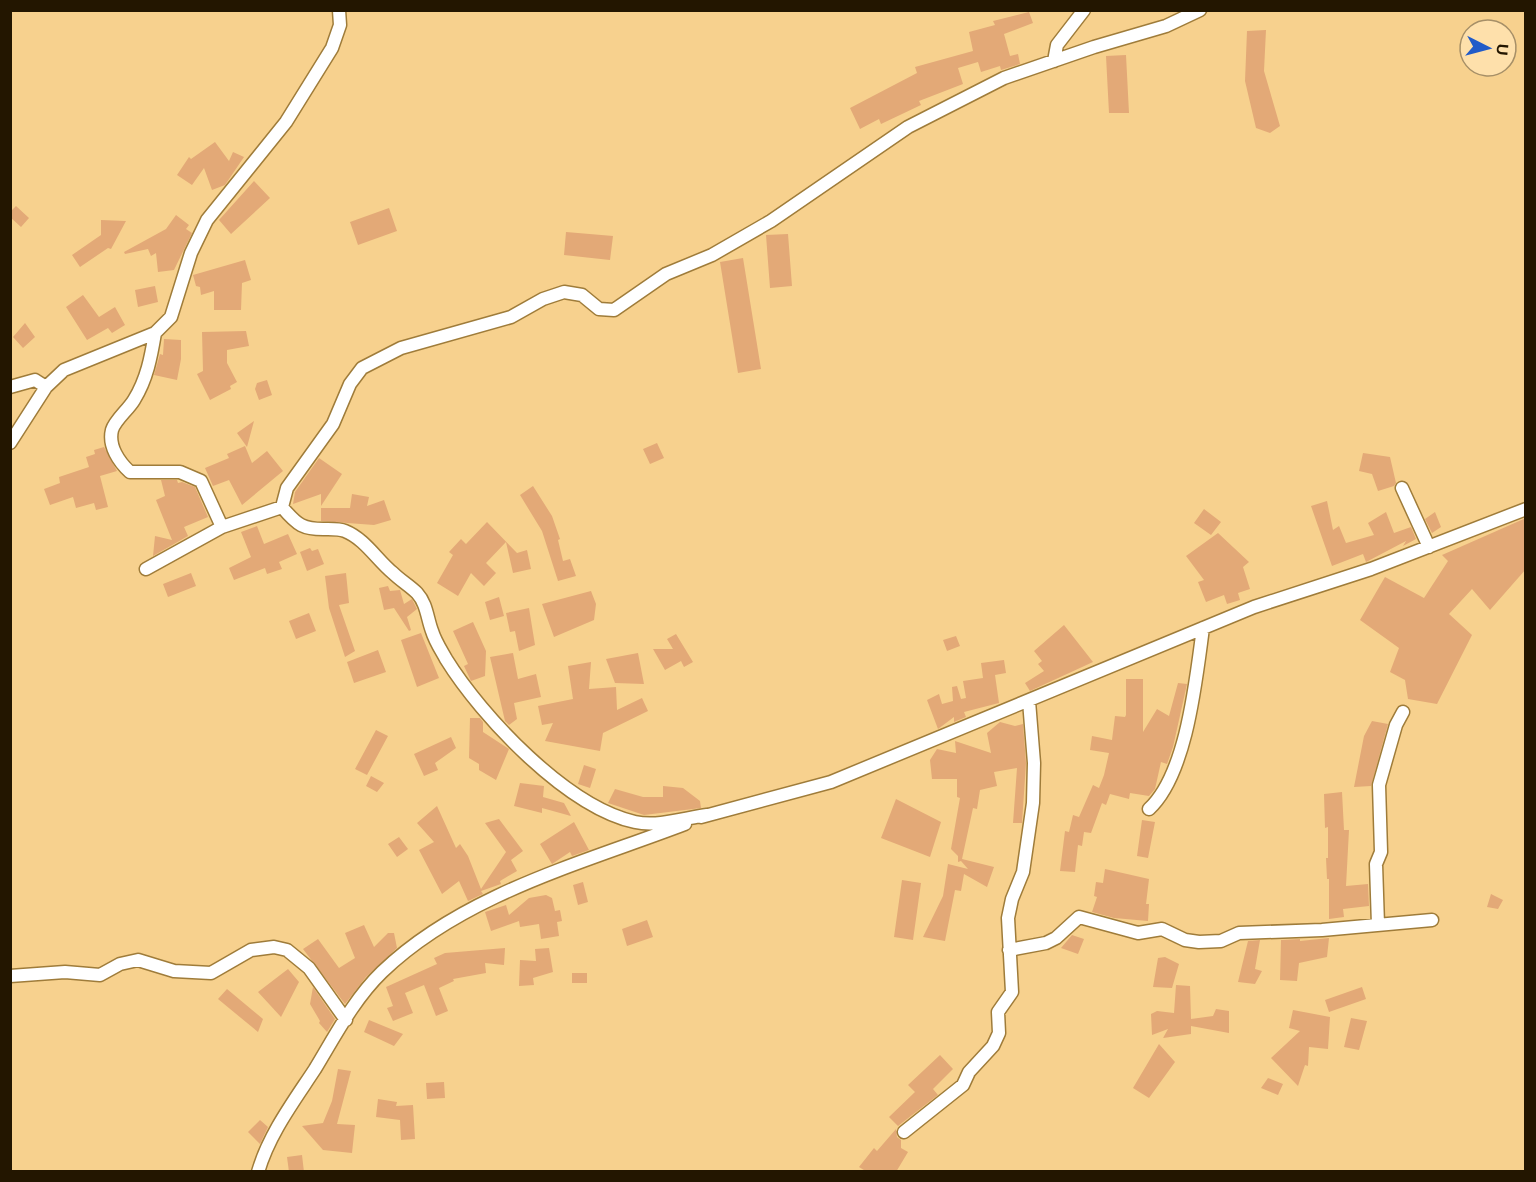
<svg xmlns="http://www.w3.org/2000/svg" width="1536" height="1182" font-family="Helvetica,sans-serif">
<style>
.building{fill:#e3a977}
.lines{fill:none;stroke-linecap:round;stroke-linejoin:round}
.street-casing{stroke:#9f7c3a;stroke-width:15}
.street{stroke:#fff;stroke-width:12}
</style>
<rect width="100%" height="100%" fill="#f7d18e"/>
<path class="building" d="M1029,12L1033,23L1004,34L1010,56L1018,54L1020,64L1001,70L1000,66L981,72L978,62L958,68L963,84L919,101L921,105L881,124L879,119L860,129L850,108L917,73L915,67L973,51L969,32L995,25L993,21Z
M1266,30L1264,71L1280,126L1270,133L1256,128L1245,81L1247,31Z
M1126,55L1129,113H1109L1106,56Z
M215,142L229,161L233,152L244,157L225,185L212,190L204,168L192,185L177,175L189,157L191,159Z
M254,181L270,198L231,234L219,220Z
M16,206L29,218L21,227L10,217V212Z
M389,208L397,231L358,245L350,222Z
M176,215L189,225L186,229L192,233L174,270L158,272L156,253L151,256L148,249L125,254L124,252L166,229Z
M101,220L126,221L111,249L108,248L80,267L72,255L101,235Z
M566,232L613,236L610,260L564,255Z
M788,234L792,286L770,288L766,235Z
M743,258L761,369L738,373L720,262Z
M245,260L251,280L242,283L241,310H214V291L201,295L200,287L196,286L193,275Z
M155,286L158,302L138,307L135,290Z
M83,295L99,317L115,307L125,325L112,333L108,328L87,340L66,307Z
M25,323L35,337L23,348L13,337Z
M246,331L249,346L227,350V363L237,382L230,386L231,389L210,400L197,374L203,371L202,332Z
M164,339L181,340V359L177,380L154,375L160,354L163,355Z
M267,380L272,395L259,400L255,389L257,383Z
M254,421L247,447L237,433Z
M657,443L664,458L650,464L643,449Z
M245,446L252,463L267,451L283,471L242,505L229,480L213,486L205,468L229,458L227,454Z
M104,447L117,471L100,476L108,507L96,510L94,503L76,508L73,497L50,505L44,489L60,483L59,477L89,467L86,457L95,454L94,450Z
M1363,453L1390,457L1396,483L1394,486L1378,491L1372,474L1359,471Z
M319,458L342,474L321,506V494L293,504L295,492Z
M161,480H177L178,483L182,482L195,487L208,517L184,527L188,536L153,556L155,536L172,540L156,500L165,496Z
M533,486L552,516L560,539L558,540L563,561L570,559L576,576L558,581L542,531L520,495Z
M352,494L369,497L367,506L384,500L391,520L374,525L321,521V508H350Z
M1327,501L1333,530L1339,526L1346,543L1374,535L1368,523L1386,512L1394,533L1411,527L1416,539L1403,546L1406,541L1368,561L1366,562L1363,554L1332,566L1311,506Z
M1204,509L1221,522L1211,535L1194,523Z
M1435,512L1441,527L1432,533L1425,519Z
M1526,518V569L1490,610L1472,589L1449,614L1472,635L1437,704L1408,699L1405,680L1390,672L1399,648L1360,620L1385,577L1424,598L1448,561L1442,555Z
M487,522L517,553L527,550L531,569L513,573L506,542L486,563L496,573L484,586L471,573L458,596L437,583L453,555L449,552L461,539L466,544Z
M257,526L264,544L288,534L297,554L279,562L282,569L267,574L265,568L234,580L229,568L251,557L241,532Z
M1218,533L1249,562L1243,567L1250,589L1238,593L1240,600L1227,604L1224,595L1206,602L1198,582L1204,580L1186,556Z
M310,548L312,551L318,549L324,564L307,571L300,552Z
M191,573L196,586L168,597L163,584Z
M346,573L349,603L339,605L355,651L345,657L329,608L325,576Z
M388,586L390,591L400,590L404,604L412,599L417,609L407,617L411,630L409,631L394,608L384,610L379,588Z
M591,591L596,604L594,620L554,637L542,604Z
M499,597L504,616L490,620L485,602Z
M529,608L535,645L519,651L515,631L510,632L506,613Z
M309,613L316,631L296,639L289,621Z
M473,622L486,651L485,676L471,681L464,666L468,664L453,631Z
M1064,625L1093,662L1030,691L1025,683L1044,671L1038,664L1042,661L1034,651Z
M421,633L439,678L417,687L401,640Z
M676,634L693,662L684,667L681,661L665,670L653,649H673L667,639Z
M956,636L960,646L947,651L943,640Z
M378,650L386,672L354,683L347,662Z
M513,653L518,679L536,674L541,697L514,703L517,719L509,725L505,721L490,657Z
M638,653L644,684L615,683L606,659Z
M1004,660L1006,673L995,675L999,703L964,712L966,717L954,722V717L938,729L927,700L939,694L942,704L953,701L952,687L957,686L961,699L966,698L963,681L983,678L981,663Z
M591,662L589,689L616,687L617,710L642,698L648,711L603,733L600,751L545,741L553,723L542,725L538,706L573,699L568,666Z
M1126,679H1143V732L1157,709L1169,716L1178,683L1187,684L1173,747L1167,764L1161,762L1155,789L1149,796L1130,793L1129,799L1110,794L1106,805L1102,803L1091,833L1084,832L1082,846L1078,845L1075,872L1060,871L1065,831L1069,832L1073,815L1079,817L1093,785L1099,788L1104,775L1109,753L1090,750L1092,736L1112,740L1115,716L1125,717L1126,715Z
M470,718H480L483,722V732L509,749L496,780L479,770V764L469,758Z
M1372,721L1388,724L1371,786L1354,787L1364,736Z
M1000,722L1015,726L1023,724L1026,763L1022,823H1013L1017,768L994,772L997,786L980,790L977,809L973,808L962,859L994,867L987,887L964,874L961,891L955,890L945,941L923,937L943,896L948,864L968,869L961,861L958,862V856L951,849L960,798L957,797V779H932L930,760L937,749L956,753L955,741L991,753L987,733Z
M376,730L388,736L367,775L355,769Z
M451,737L456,748L435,763L438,770L424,776L414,754Z
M584,765L596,769L590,788L578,784Z
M371,776L384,783L377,792L366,786Z
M520,783L544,786L543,797L564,803L571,816L542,808V813L514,806Z
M663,786L683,788L700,801L701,808L644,815L608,803L615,789L643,797H663Z
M1342,792L1344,830H1349L1346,886L1368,884L1369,906L1343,909L1344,917L1329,919V879H1327L1326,858H1328V827L1325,828L1324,794Z
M896,799L941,822L930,857L881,838Z
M437,806L456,848L460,844L468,856L481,889L506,852L485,823L499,819L523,851L511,860L517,871L500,881L501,884L481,891L483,894L468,901L459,881L442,894L419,850L434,842L417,823Z
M1142,820L1155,822L1148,858L1137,856Z
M574,822L589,850L572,856L570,852L552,864L540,844Z
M399,837L408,849L397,857L388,844Z
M1105,869L1149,879L1146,904H1149L1148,921L1114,918L1092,912L1097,897L1094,896L1096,882L1103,883Z
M902,880L921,883L913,940L894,937Z
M583,882L588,902L578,905L573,885Z
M1491,894L1503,900L1498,909L1487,907Z
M546,895L552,898L555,911L560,910L562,921L557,922L559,936L541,939L539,924L520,927L519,921L491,931L485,912L506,905L509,915L529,898Z
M647,920L653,937L627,946L622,929Z
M364,925L374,947L388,933H394L397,948L366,977L345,1004L303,949L318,939L339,968L355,958L345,933Z
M1072,935L1084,939L1078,954L1061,948Z
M1329,938L1327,957L1299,963L1297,981L1280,980L1281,940L1300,939V941Z
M1260,940L1255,969L1262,971L1255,984L1238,982L1248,941Z
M505,948L504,965L485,963L486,973L453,979L454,981L439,988L448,1011L436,1016L424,985L405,993L413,1013L393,1021L387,1008L393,1006L386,987L437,964L434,958L445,953Z
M549,948L553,972L533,978L534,985L519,986L520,960L536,961L535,949Z
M1165,957L1179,964L1172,988L1153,987L1158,958Z
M288,969L299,982L281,1017L258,992Z
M572,973H587V983H572Z
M1176,985L1190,986L1191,1019L1213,1016L1216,1009L1229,1011V1033L1191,1026V1034L1163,1038L1168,1029L1152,1035L1151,1014L1157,1011L1174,1013Z
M313,987L335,1019L327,1032L319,1023L320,1021L310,1004Z
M1362,987L1366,999L1329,1012L1325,1000Z
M227,989L263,1019L258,1032L218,999Z
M1293,1010L1330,1017L1328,1049L1309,1047L1308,1066L1305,1065L1298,1086L1271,1058L1300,1031L1289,1028Z
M1351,1018L1367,1021L1359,1050L1344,1047Z
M369,1020L403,1034L394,1046L364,1032Z
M1159,1044L1175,1062L1149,1098L1133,1088Z
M940,1055L953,1069L933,1089L938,1095L898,1126L889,1117L915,1092L908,1085Z
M338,1069L351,1071L337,1124L355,1125L352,1153L323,1150L302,1126L323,1123L332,1101Z
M1268,1078L1283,1084L1278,1095L1261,1088Z
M444,1082L445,1098L427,1099L426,1083Z
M378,1099L397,1102L396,1106L413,1105L415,1139L401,1140L400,1120L376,1117Z
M260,1120L268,1127L260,1144L248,1132Z
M896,1129L897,1137L901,1140V1148L908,1152L896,1172H867L859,1167L874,1148L877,1151Z
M302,1155L304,1172H289L287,1157Z"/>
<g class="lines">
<defs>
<path id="street" d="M1054,61L1057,45L1084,10
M155,333C151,357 147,379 134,400C128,410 115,420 112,430C108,446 119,462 130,472H180L201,481L222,527
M10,387L35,380L46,387
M10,443L46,387L64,370L155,333L171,317L191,253L207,220L286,122L332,48L340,25L339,10
M1402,488L1429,547
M146,569L222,527L282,507
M1149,809C1187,774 1196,679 1203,628
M707,815C685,818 658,827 635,822C567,807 482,717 446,659C441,650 435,641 432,631C427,618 427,604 417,593C410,586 400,580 393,573C377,560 365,539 345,531C340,529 333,529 328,529C303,530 297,525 282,507L287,488L333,424L350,384L362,368L401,348L511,317L543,299L564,292L582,295L599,309L614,310L666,274L712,255L771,221L908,127L1004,78L1094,47L1166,26L1200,10
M701,817L831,782L1254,607L1371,569L1526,509
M1378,925L1376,864L1381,852L1379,785L1396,725L1403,712
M1009,950L1046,943L1056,938L1079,917L1138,933L1162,929L1185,940L1199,942L1221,941L1239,933L1322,930L1432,920
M10,976L65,972L100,975L120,964L138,960L174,971L211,973L251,950L274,947L287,950L309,968L346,1020
M904,1132L963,1085L969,1072L993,1046L999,1033L998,1012L1012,992L1008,918L1012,899L1023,872L1033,803L1034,763L1029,701
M258,1172C269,1134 294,1101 315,1069C335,1036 354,999 382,972C463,894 583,863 685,824"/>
</defs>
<use href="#street" class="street-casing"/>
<use href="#street" class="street"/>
</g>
<rect width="1536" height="1182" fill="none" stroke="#231600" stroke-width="24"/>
<g transform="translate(1488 48) rotate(96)"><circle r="28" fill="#fee0ab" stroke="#a68f67" stroke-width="1.5"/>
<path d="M0-4.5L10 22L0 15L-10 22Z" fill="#215bc8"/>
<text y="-9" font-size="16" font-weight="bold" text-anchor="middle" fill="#231600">U</text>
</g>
</svg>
